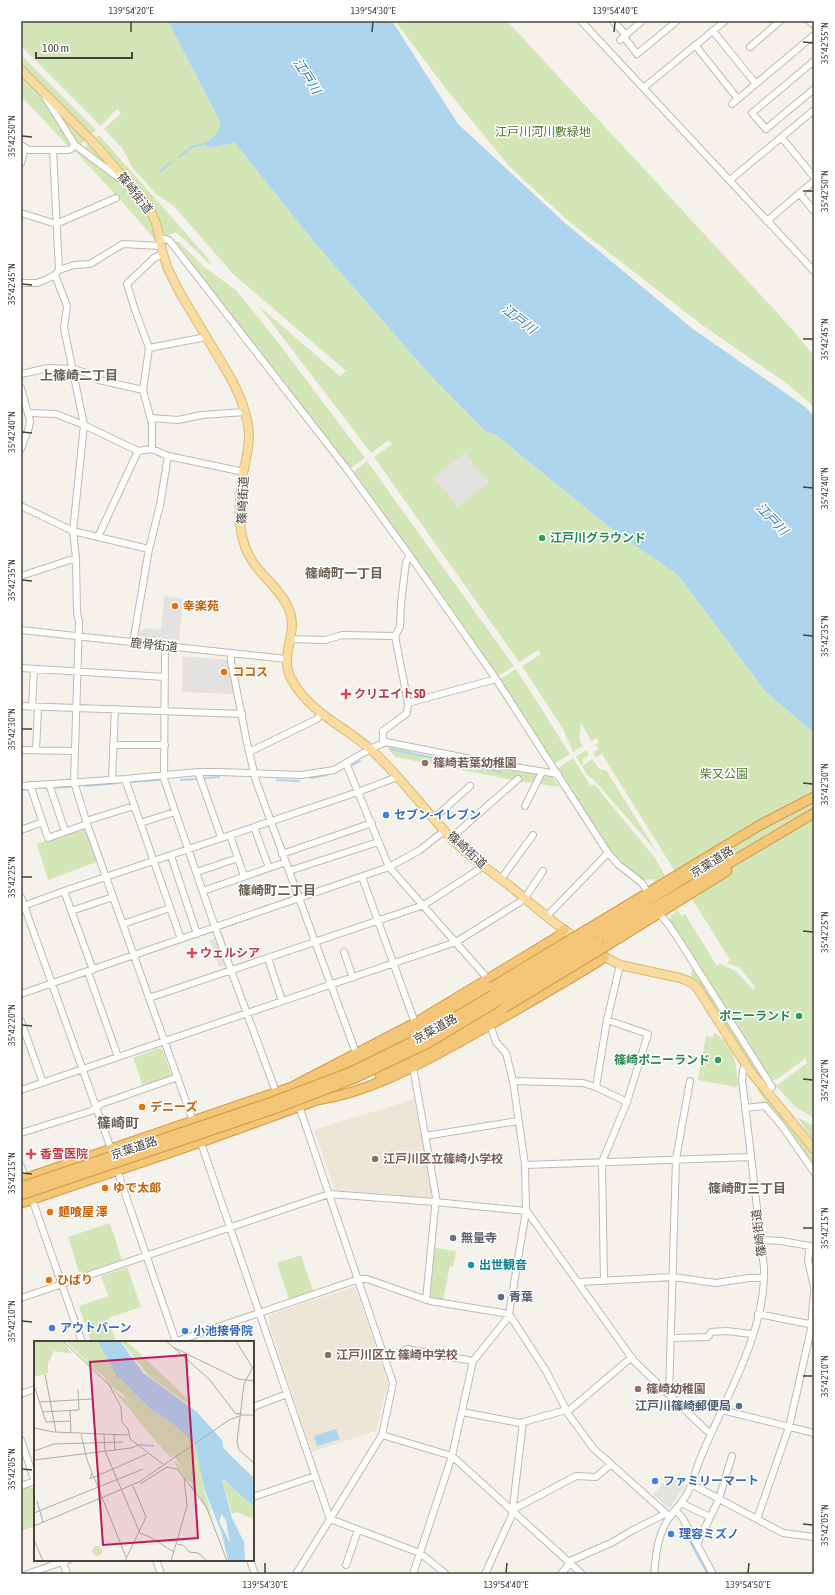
<svg xmlns="http://www.w3.org/2000/svg" width="835" height="1595" font-family="'Asap Condensed','Noto Sans JP',sans-serif">
<style>
.education{fill:#ede6d7}
.green{fill:#d3e6b8}
.parking{fill:#e4e2e0}
.water{fill:#add5ed}
.lines{fill:none;stroke-linecap:round;stroke-linejoin:round}
.stream{stroke:#add5ed;stroke-width:2}
.minor-casing{stroke:#c0b9af;stroke-width:8}
.major-casing{stroke:#ddb972;stroke-width:10}
.highway-casing{stroke:#d49b47;stroke-width:11}
.minor{stroke:#fff;stroke-width:6}
.major{stroke:#f8dca2;stroke-width:8}
.highway{stroke:#f4c678;stroke-width:9}
.highway-bridge-casing{stroke:#d49b47;stroke-width:11;stroke-linecap:butt}
.highway-bridge{stroke:#f4c678;stroke-width:9}
.ticks{fill:none;stroke:#49433a;stroke-width:1.5}
.leisure-dot{fill:#2e9e5b;stroke:#fff;stroke-width:1.5}
.food-dot{fill:#e8710a;stroke:#fff;stroke-width:1.5}
.health-dot{fill:#e0444e;stroke:#fff;stroke-width:1.5}
.education-dot{fill:#8d6e63;stroke:#fff;stroke-width:1.5}
.shop-dot{fill:#3f7fe0;stroke:#fff;stroke-width:1.5}
.worship-dot{fill:#6b7280;stroke:#fff;stroke-width:1.5}
.culture-dot{fill:#0f9aa8;stroke:#fff;stroke-width:1.5}
.service-dot{fill:#5c6f8a;stroke:#fff;stroke-width:1.5}
.labels{text-anchor:middle;dominant-baseline:central;stroke-width:3;stroke-linejoin:round;paint-order:stroke}
.park-label{font-size:12px;fill:#4e7830;stroke:#fff}
.street-label{font-size:12px;fill:#49433a;stroke:#fff}
.leisure-label{font-size:12px;font-weight:bold;fill:#27864d;stroke:#fff;text-anchor:end}
.food-label{font-size:12px;font-weight:bold;fill:#c56008;stroke:#fff;text-anchor:start}
.health-label{font-size:12px;font-weight:bold;fill:#be3a42;stroke:#fff;text-anchor:start}
.education-label{font-size:12px;font-weight:bold;fill:#785e54;stroke:#fff;text-anchor:start}
.shop-label{font-size:12px;font-weight:bold;fill:#366cbe;stroke:#fff;text-anchor:start}
.worship-label{font-size:12px;font-weight:bold;fill:#5b616d;stroke:#fff;text-anchor:start}
.culture-label{font-size:12px;font-weight:bold;fill:#0d838f;stroke:#fff;text-anchor:start}
.service-label{font-size:12px;font-weight:bold;fill:#4e5e75;stroke:#fff;text-anchor:start}
.water-label{font-size:13px;font-style:italic;fill:#377ca7;stroke:#fff}
.neighbourhood-label{font-size:13px;font-weight:bold;fill:#6b6052;stroke:#fff}
.quarter-label{font-size:14px;font-weight:bold;fill:#6b6052;stroke:#fff}
.inset-river{fill:none;stroke:#add5ed;stroke-width:2}
.inset-road{fill:none;stroke:#b0aca5;stroke-width:1}
.view{fill:#c2185b;fill-opacity:0.15;stroke:#c2185b;stroke-width:2}
.inset-edge{fill:none;stroke:#49433a;stroke-width:2}
.neatline{fill:none;stroke:#49433a;stroke-width:1.5}
.ticks-label{font-size:10px;text-anchor:middle;fill:#49433a}
</style>
<rect width="100%" height="100%" fill="#f5f2ec"/>
<path class="education" d="M414,1099L432,1194L430,1198L338,1191L334,1188L314,1130Z
M353,1287L356,1289L388,1384L376,1431L312,1452L269,1325V1315Z"/>
<path class="green" d="M21,21H168L220,122C220,132 213,138 205,143L207,148L235,143L315,243L429,374L485,431L496,435L613,530L678,575L766,692L814,733V1118L795,1107L776,1086L807,1063L805,1059L776,1080L775,1079L773,1080L768,1073L766,1075L669,922L671,916L675,913L676,909L682,916L685,914L717,966L721,964L737,972L754,991L755,987L740,968L727,963L730,960L602,754L596,757L593,752L599,749L595,745L599,742L596,738L591,741L581,723L579,738L583,746L573,752L563,729L522,666L541,654L538,650L519,662L374,457L392,444L389,440L371,453L258,305L340,376L346,371L233,274L174,206L157,195L132,167L122,148L104,129L121,113L117,109L101,126L21,46Z
M395,21H507L794,331L814,356V407L789,385L702,325L566,219L509,166L447,90Z
M21,55L96,130L91,135L21,64Z
M21,74C41,94 55,118 70,143L68,146L21,96Z
M52,105L85,140L79,146L76,142Z
M99,135L206,256L211,263L210,264L176,232L167,236L164,234L158,215L152,204L95,139Z
M88,144L91,146L116,174L84,149Z
M75,151H80C106,170 138,189 152,221C155,227 155,235 157,242L127,207Z
M175,241L179,242L204,267L237,291L280,345L365,458L349,469L348,467Z
M367,461L514,666L497,677L352,473Z
M516,669L570,754L554,764L499,680Z
M386,745L444,760L553,777L559,787L513,780L395,757Z
M586,750L589,755L582,760L584,763L581,765L576,757Z
M573,758L590,785H595L655,858L665,876L655,882L653,879L643,880L618,861L557,769Z
M592,759L599,769L606,770L657,852L593,779L588,776L582,766Z
M86,825L99,861L48,880L37,844Z
M692,969H693L764,1079L759,1078L753,1071L699,984L691,977Z
M714,1033C735,1045 736,1063 738,1085L736,1087L698,1080L706,1036L713,1037Z
M159,1048L163,1050L171,1074L170,1077L143,1086L133,1058Z
M758,1087L814,1155V1168L766,1104L751,1106L749,1090L752,1103L765,1101L757,1089Z
M797,1117L814,1126V1141Z
M110,1223L122,1260L80,1275L68,1237Z
M435,1248L456,1251L453,1267L450,1266L443,1300L430,1298Z
M301,1255L313,1291L289,1299L277,1263Z
M127,1267L141,1307L108,1318L116,1342H91L79,1306L108,1296L101,1276Z
M28,1487L33,1488L35,1495V1526L21,1531V1489Z"/>
<path class="parking" d="M465,453L489,483L457,507L434,477Z
M164,596L183,599L179,641L138,636L139,633L146,628L161,630Z
M183,656L227,660L234,694L182,692Z
M215,938L225,965L219,967L210,940Z
M670,1475L684,1487L669,1509L653,1494Z"/>
<path class="water" d="M168,21H392L458,124L565,223L693,329L804,406L814,416V733L766,692L678,575L613,530L496,435L485,431L429,374L315,243L235,143L207,148L205,143C213,138 220,132 220,122Z
M336,1429L340,1439L317,1446L314,1436Z"/>
<g class="lines">
<path class="stream" d="M179,157L192,147L208,143
M161,171L171,162
M390,749L502,772
M353,765L360,761
M204,778L219,777
M311,778L327,775
M181,780L196,779
M277,780L299,781
M132,782L159,780
M85,786L119,783
M44,788L70,787
M21,790H26
M685,1532L707,1573"/>
<defs>
<path id="minor" d="M581,21L814,271
M613,21L626,35
M809,21L814,25
M713,31L756,84
M624,37L637,54L677,21
M620,40L642,21
M695,45L738,99
M750,47L780,21
M814,61L752,113L766,129L814,89
M647,85L725,21
M45,97L75,145L123,181
M732,104L814,35
M782,138L814,177
M21,145L29,150H67L71,149L75,145
M53,150L59,270
M21,163L25,148
M730,180L814,110
M799,193L814,211
M21,213L56,224L116,198
M767,221L814,181
M160,238L169,240L346,468L410,556L496,679L608,853L619,865L642,883L645,888
M55,275L67,306L64,328L84,425L73,531L76,558L77,613L79,621L74,782L87,824L194,1124
M21,283H37L45,280L55,275L59,270L74,265L90,264L123,244L161,246
M149,348L206,337
M21,374L48,368L73,369L87,373L99,380L143,390
M21,388L30,421L29,427L21,449
M29,413L56,414L84,425L138,451
M151,418L178,420L202,415L245,412
M152,449V424L143,390L149,348L134,307L127,284L154,258L163,254
M21,506L73,531L98,537L138,451L152,449L168,456L244,472
M98,537L149,549
M21,576L76,558
M21,630L286,659
M291,639L325,640L342,635L395,636
M133,643L149,549L160,505L168,456
M165,647L164,779L215,927L276,1092
M231,654V661L247,743L256,781L356,1053
M21,668L165,677
M408,703L496,679
M21,706L242,714
M32,707L34,669
M383,742V731L407,713L408,703L395,636L400,627L401,603L406,562L410,556
M113,745H165
M21,750L74,751
M36,750L38,707
M249,752L317,719L321,714
M346,763L389,867L488,979
M198,772L221,837
M112,779L115,709
M125,779L181,939
M49,784L65,831
M30,785L48,838L87,824
M21,786L125,779L198,772H219L301,775L334,770L370,749L386,742L496,764L558,774
M525,806L542,772
M433,819L470,786
M86,821L134,806
M140,823L175,812
M254,827L269,868
M21,830L43,822
M230,835L244,876
M451,838L518,779
M282,854L372,823
M171,856L197,934
M289,871L378,842
M197,872L238,858
M362,877L415,1023
M501,879L533,835
M64,891L93,970
M203,891L286,862
M21,897L111,1149
M21,907L64,891L358,792L397,777
M71,911L113,897
M547,916L608,853
M662,917L669,925L684,948L772,1087L766,1092
M123,924L170,908
M344,952L353,978
M268,958L282,1001
M88,972L118,1057
M21,994L389,867L420,850L444,831
M149,998L424,905L484,866
M21,1021L43,1083
M413,1067L436,1197L426,1300
M513,1081L583,1083L596,1087L627,1102
M596,1087L607,1020L620,965
M21,1090L456,942L520,902L525,898L543,871
M745,1108L765,1106L782,1126L814,1172
M21,1133L91,1111L101,1104L178,1077
M425,1136L518,1121
M200,1140L330,1519L420,1553L446,1574
M525,1165L751,1157
M21,1166L26,1181
M117,1170L176,1342
M31,1196L82,1342
M760,1240L781,1241L810,1246L808,1260L814,1287
M604,1281L602,1162L627,1102L648,1034L607,1020
M579,1282L673,1277L716,1283L749,1278H764
M21,1298L329,1194L435,1202L526,1211L529,1214L634,1361L706,1430L711,1433
M758,1314L814,1325
M671,1338L708,1337L711,1332L726,1331L752,1334
M174,1342L359,1279H367L430,1301L509,1314L546,1371L569,1415L593,1448L670,1517
M386,1359L407,1349L473,1361L506,1320L509,1314L526,1211L525,1165L513,1081L506,1053L496,1042L490,1025
M21,1394L35,1389
M669,1395L676,1159L690,1081
M253,1407L287,1394
M722,1410L814,1433
M462,1412L520,1423L566,1410
M567,1412L632,1357
M382,1435L452,1456L582,1574
M21,1440L35,1482
M691,1484L783,1533L814,1537
M21,1486L35,1481
M253,1497L315,1476
M681,1503L710,1517
M512,1510L576,1476L596,1477L611,1464
M675,1510L682,1517L713,1574
M757,1519L789,1427L811,1329L814,1291
M697,1544L719,1499L732,1456
M62,1560L67,1574
M156,1560L161,1574
M250,1560L255,1574
M568,1562L613,1542L633,1530L665,1514
M346,1565L358,1530
M27,1574L68,1560
M296,1574L382,1435L393,1383L299,1106
M413,1574L452,1456L473,1361
M485,1574L512,1515L523,1422
M561,1574L570,1563
M654,1574C656,1556 657,1537 667,1521C673,1511 683,1503 688,1492C694,1479 697,1465 703,1452C727,1395 766,1331 764,1268L742,1079L743,1070L746,1065"/>
<path id="major" d="M21,70L92,141L148,205L156,223L163,254L168,269L180,293L229,375C239,393 248,414 249,435C249,448 246,461 243,473C240,495 237,519 243,540C251,572 276,581 288,607C301,635 276,655 293,682C311,713 344,726 370,749C399,774 424,810 451,838C468,857 491,871 511,887C531,903 549,920 570,934
M601,955L620,965L680,978L688,981L696,986L750,1071L814,1149"/>
<path id="highway" d="M583,932L760,825L814,797
M590,937L717,858
M598,941L814,813
M606,946L727,871
M380,1075L431,1050L504,1008
M316,1079L394,1043L492,987
M21,1180L292,1087L415,1023L559,936L564,930
M21,1203L201,1142L317,1100C366,1093 412,1068 454,1045C503,1018 551,990 599,961L604,957"/>
</defs>
<use href="#minor" class="minor-casing"/>
<use href="#major" class="major-casing"/>
<use href="#highway" class="highway-casing"/>
<use href="#minor" class="minor"/>
<use href="#major" class="major"/>
<use href="#highway" class="highway"/>
<defs>
<path id="highway-bridge" d="M492,987L583,932
M504,1008L606,946
M21,1187L272,1102L351,1072L424,1036L590,937
M21,1195L274,1109L355,1078L428,1043L598,941"/>
</defs>
<use href="#highway-bridge" class="highway-bridge-casing"/>
<use href="#highway-bridge" class="highway-bridge"/>
</g>
<path class="ticks" d="M131,32V22M372,32L373,22M614,32L615,22M803,42L813,43M22,136L32,137M803,191H813M22,284L32,285M803,339H813M22,432L32,433M803,487L813,488M22,580L32,581M803,635L813,636M22,729H32M803,783L813,784M22,877H32M803,931L813,932M22,1025L32,1026M803,1079L813,1080M22,1173L32,1174M803,1228H813M22,1321L32,1322M803,1376H813M22,1469L32,1470M803,1524L813,1525M265,1573V1563M506,1573L507,1563M748,1573L749,1563"/>
<g class="leisure-dot">
<circle cx="542" cy="538" r="4"/>
<circle cx="799" cy="1016" r="4"/>
<circle cx="718" cy="1060" r="4"/>
</g>
<g class="food-dot">
<circle cx="175" cy="606" r="4"/>
<circle cx="224" cy="672" r="4"/>
<circle cx="142" cy="1107" r="4"/>
<circle cx="105" cy="1188" r="4"/>
<circle cx="50" cy="1212" r="4"/>
<circle cx="49" cy="1280" r="4"/>
</g>
<g class="health-dot">
<path d="M344 688h4v4h4v4h-4v4h-4v-4h-4v-4h4z"/>
<path d="M190 947h4v4h4v4h-4v4h-4v-4h-4v-4h4z"/>
<path d="M29 1148h4v4h4v4h-4v4h-4v-4h-4v-4h4z"/>
</g>
<g class="education-dot">
<circle cx="425" cy="763" r="4"/>
<circle cx="375" cy="1159" r="4"/>
<circle cx="328" cy="1355" r="4"/>
<circle cx="638" cy="1389" r="4"/>
</g>
<g class="shop-dot">
<circle cx="386" cy="815" r="4"/>
<circle cx="52" cy="1328" r="4"/>
<circle cx="185" cy="1331" r="4"/>
<circle cx="655" cy="1481" r="4"/>
<circle cx="671" cy="1534" r="4"/>
</g>
<circle class="worship-dot" cx="453" cy="1238" r="4"/>
<circle class="culture-dot" cx="471" cy="1265" r="4"/>
<g class="service-dot">
<circle cx="501" cy="1297" r="4"/>
<circle cx="739" cy="1406" r="4"/>
</g>
<g class="labels">
<g class="park-label">
<text x="543" y="132">江戸川河川敷緑地</text>
<text x="724" y="774">柴又公園</text>
</g>
<g class="street-label">
<text transform="translate(135 193) rotate(52)">篠崎街道</text>
<text transform="translate(243 500) rotate(-87)">篠崎街道</text>
<text transform="translate(154 645) rotate(6)">鹿骨街道</text>
<text transform="translate(467 850) rotate(42)">篠崎街道</text>
<text transform="translate(712 862) rotate(-32)">京葉道路</text>
<text transform="translate(435 1029) rotate(-29)">京葉道路</text>
<text transform="translate(134 1148) rotate(-19)">京葉道路</text>
<text transform="translate(759 1233) rotate(-97)">篠崎街道</text>
</g>
<g class="leisure-label">
<text x="550" y="538" text-anchor="start">江戸川グラウンド</text>
<text x="791" y="1016">ポニーランド</text>
<text x="710" y="1060">篠崎ポニーランド</text>
</g>
<g class="food-label">
<text x="183" y="606">幸楽苑</text>
<text x="232" y="672">ココス</text>
<text x="150" y="1107">デニーズ</text>
<text x="113" y="1188">ゆで太郎</text>
<text x="58" y="1212">麺喰屋 澤</text>
<text x="57" y="1280">ひばり</text>
</g>
<g class="health-label">
<text x="354" y="694">クリエイトSD</text>
<text x="200" y="953">ウェルシア</text>
<text x="40" y="1154">香雪医院</text>
</g>
<g class="education-label">
<text x="433" y="763">篠崎若葉幼稚園</text>
<text x="383" y="1159">江戸川区立篠崎小学校</text>
<text x="336" y="1355">江戸川区立 篠崎中学校</text>
<text x="646" y="1389">篠崎幼稚園</text>
</g>
<g class="shop-label">
<text x="394" y="815">セブン-イレブン</text>
<text x="60" y="1328">アウトバーン</text>
<text x="193" y="1331">小池接骨院</text>
<text x="663" y="1481">ファミリーマート</text>
<text x="679" y="1534">理容ミズノ</text>
</g>
<g class="worship-label">
<text x="461" y="1238">無量寺</text>
</g>
<g class="culture-label">
<text x="479" y="1265">出世観音</text>
</g>
<g class="service-label">
<text x="509" y="1297">青葉</text>
<text x="731" y="1406" text-anchor="end">江戸川篠崎郵便局</text>
</g>
<g class="water-label">
<text transform="translate(307 76) rotate(58)">江戸川</text>
<text transform="translate(519 319) rotate(37)">江戸川</text>
<text transform="translate(772 519) rotate(46)">江戸川</text>
</g>
<g class="neighbourhood-label">
<text x="79" y="375">上篠崎二丁目</text>
<text x="344" y="573">篠崎町一丁目</text>
<text x="277" y="890">篠崎町二丁目</text>
<text x="747" y="1188">篠崎町三丁目</text>
</g>
<g class="quarter-label">
<text x="118" y="1123">篠崎町</text>
</g>
</g>
<g transform="translate(34 1341)">
<rect width="220" height="220" fill="#f5f2ec"/>
<path d="M0,0H29L38,13L20,10L14,23V32L0,36ZM32,0H63L82,33L81,36H84L115,67L138,82L161,102L168,126L170,150L178,172L171,161L175,169L181,182L156,143L167,148L153,139L143,127L140,120L147,125L137,111L139,116L137,117L126,105L128,102L125,104L78,47L91,58L127,102L88,54L98,61L76,43L82,50L77,47L69,35L51,20L53,18L51,19ZM87,0H92L100,7L158,62L156,64L116,36ZM190,138L220,165V178L202,171L198,173L188,139ZM58 210a5 5 0 1 1 10 0a5 5 0 1 1-10 0Z" fill="#d3e6b8"/>
<path d="M63,0H86L109,32L163,71L188,99L189,106L195,113L220,137V165L200,148L196,151L199,147L190,138L188,139L198,177L210,201L211,220H194L188,193L171,150L161,103L138,82L115,67L84,36H81L82,33ZM188,173L192,180L196,202L185,180Z" fill="#add5ed" fill-rule="evenodd"/>
<path class="inset-river" d="M107,104L120,105"/>
<path class="inset-road" d="M29,0L75,44L87,66L88,81L94,88L96,98L129,123M132,0L139,6L204,38L220,40M202,0L220,29M139,6L175,38L202,73L208,72M220,24L210,43L203,101L205,109L220,122M11,33L22,91M0,44L12,81L37,80M6,61L58,58M36,69L37,92M9,71L45,69L44,49M0,87L20,91L94,94M47,93L53,119L92,216M70,93L71,110L106,192L116,196L140,211M80,94L81,109M0,110L20,103L89,101M0,119L97,107L107,103M132,126L143,128L172,165L193,220M58,132L56,138L113,113M106,143L133,126M3,160L9,181M0,172L109,128M0,185L105,141L195,79L208,74H220M0,199L9,220M143,203L149,204L155,211L164,212L173,220M91,220L112,176L99,145M137,220L153,165L150,137"/>
<path class="view" d="M152,14L164,197L69,204L56,21Z"/>
<rect width="220" height="220" class="inset-edge"/>
</g>
<rect width="835" height="1595" fill="none" stroke="#ffffff" stroke-width="44"/>
<path d="M36 52v6h96v-6" fill="none" stroke="#49433a" stroke-width="2"/>
<text x="42" y="52" font-size="12" fill="#49433a" stroke="#ffffff" stroke-width="3" paint-order="stroke">100 m</text>
<rect x="22" y="22" width="791" height="1551" class="neatline"/>
<g class="ticks-label">
<text x="131" y="14">139°54'20"E</text>
<text x="373" y="14">139°54'30"E</text>
<text x="615" y="14">139°54'40"E</text>
<text transform="translate(824 43) rotate(-90)" y="4">35°42'55"N</text>
<text transform="translate(11 136) rotate(-90)" y="4">35°42'50"N</text>
<text transform="translate(824 191) rotate(-90)" y="4">35°42'50"N</text>
<text transform="translate(11 284) rotate(-90)" y="4">35°42'45"N</text>
<text transform="translate(824 339) rotate(-90)" y="4">35°42'45"N</text>
<text transform="translate(11 432) rotate(-90)" y="4">35°42'40"N</text>
<text transform="translate(824 488) rotate(-90)" y="4">35°42'40"N</text>
<text transform="translate(11 580) rotate(-90)" y="4">35°42'35"N</text>
<text transform="translate(824 636) rotate(-90)" y="4">35°42'35"N</text>
<text transform="translate(11 729) rotate(-90)" y="4">35°42'30"N</text>
<text transform="translate(824 784) rotate(-90)" y="4">35°42'30"N</text>
<text transform="translate(11 877) rotate(-90)" y="4">35°42'25"N</text>
<text transform="translate(824 932) rotate(-90)" y="4">35°42'25"N</text>
<text transform="translate(11 1025) rotate(-90)" y="4">35°42'20"N</text>
<text transform="translate(824 1080) rotate(-90)" y="4">35°42'20"N</text>
<text transform="translate(11 1173) rotate(-90)" y="4">35°42'15"N</text>
<text transform="translate(824 1228) rotate(-90)" y="4">35°42'15"N</text>
<text transform="translate(11 1321) rotate(-90)" y="4">35°42'10"N</text>
<text transform="translate(824 1376) rotate(-90)" y="4">35°42'10"N</text>
<text transform="translate(11 1469) rotate(-90)" y="4">35°42'05"N</text>
<text transform="translate(824 1525) rotate(-90)" y="4">35°42'05"N</text>
<text x="265" y="1588">139°54'30"E</text>
<text x="506" y="1588">139°54'40"E</text>
<text x="748" y="1588">139°54'50"E</text>
</g>
</svg>
